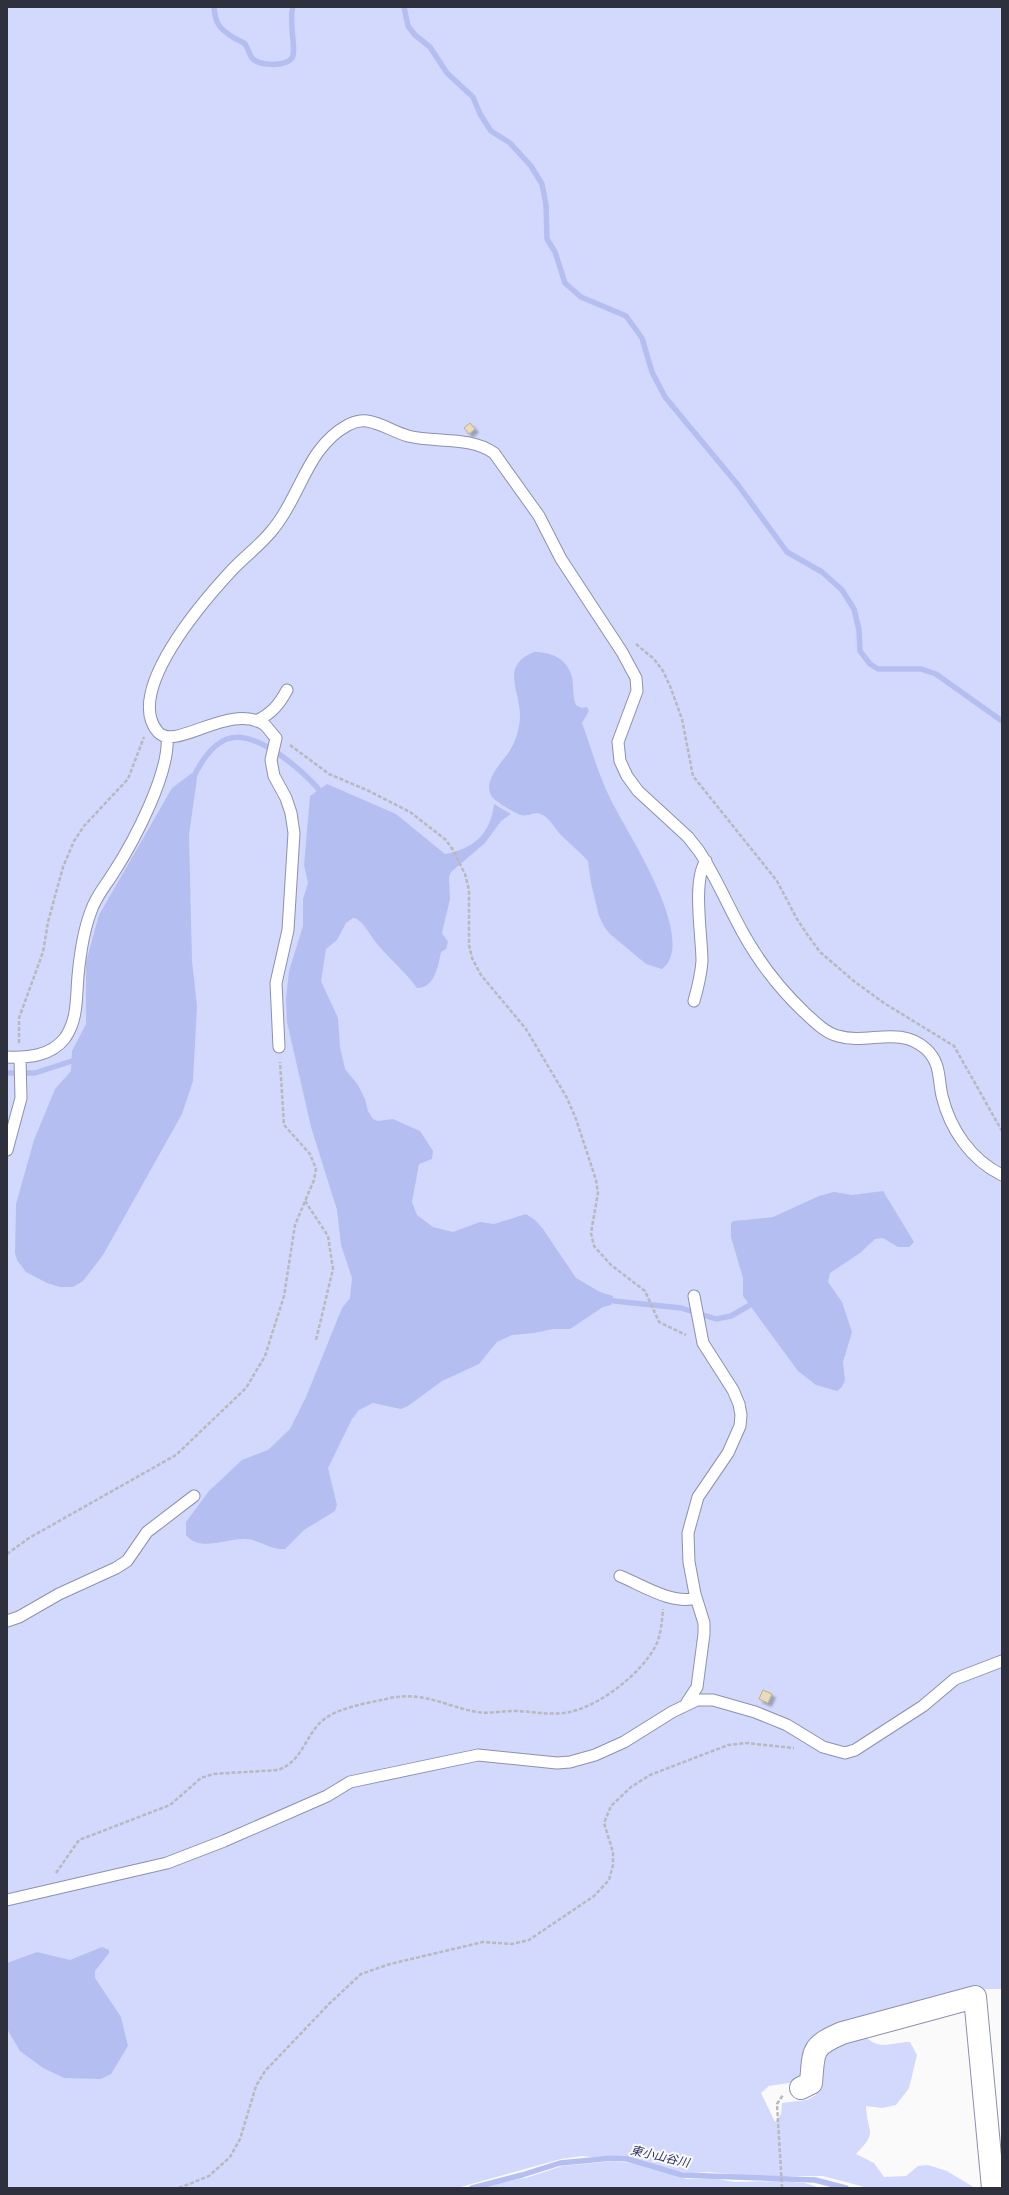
<svg xmlns="http://www.w3.org/2000/svg" width="1009" height="2195" font-family="Inter,'Noto Sans JP',sans-serif">
<style>
.green{fill:#d2d9fd}
.water{fill:#b5bef0}
.lines{fill:none;stroke-linecap:round;stroke-linejoin:round}
.stream{stroke:#b5bef0;stroke-width:5.5}
.building{fill:#ecdbba;stroke:#beae8e;filter:url(#shadow)}
.service-casing{stroke:#8b91b1;stroke-width:13}
.minor-casing{stroke:#8b91b1;stroke-width:24}
.path{stroke:#b8b8bd;stroke-width:2.5;stroke-dasharray:4 2;stroke-linecap:butt}
.service{stroke:#fff;stroke-width:11}
.minor{stroke:#fff;stroke-width:22}
.labels{text-anchor:middle;dominant-baseline:central;stroke-width:4;stroke-linejoin:round;paint-order:stroke}
.water-label{font-size:12px;font-style:italic;fill:#2c306b;stroke:#fafafa}
</style>
<defs>
<filter id="shadow"><feDropShadow dx="3.5" dy="3.5" stdDeviation="1" flood-color="#0004"/></filter>
</defs>
<rect width="100%" height="100%" fill="#fafafa"/>
<path class="green" d="M7,7H1002V1989H974L837,2030L798,2078L789,2083L769,2086L761,2093L775,2122L781,2114L782,2103L807,2100L816,2095L819,2083L822,2052L864,2034C877,2052 890,2042 910,2042L917,2055L909,2088L896,2105L882,2108L866,2106C867,2134 879,2130 856,2154L874,2163L884,2177L906,2176L918,2166L928,2165L947,2171L975,2188H868L823,2176H752L709,2172L687,2173L614,2155L600,2158L582,2156L561,2159L457,2188H7Z
M614,2161L630,2163L687,2179L713,2178L734,2182L779,2181L805,2183L820,2188H479L529,2177L562,2166Z"/>
<path class="water" d="M534,652C551,652 567,658 572,677C574,686 572,696 576,705L582,708L587,707L589,711L582,723C591,747 598,774 610,798C625,830 700,940 662,969L646,964L610,934L605,928L599,916L591,883L588,861C580,852 570,844 562,836C555,829 550,818 541,814C534,811 527,817 521,815C516,814 495,801 492,797C482,782 501,763 509,752C516,741 519,730 520,718C521,691 499,666 534,652Z
M192,773L197,778L189,835L192,961L197,1006L193,1081L182,1114L103,1255L83,1281L73,1287H60L47,1283L26,1272L17,1260L15,1253L16,1204L34,1140L55,1089L71,1071L72,1051L86,1024V962L99,915L172,788Z
M327,784L396,814L445,854C474,849 491,833 494,804L511,814L501,821L485,843L451,872L449,877L450,899L442,933L448,942L446,949L441,952C438,966 435,988 417,988C404,970 387,957 374,940C369,933 361,918 353,918L346,923L337,940L326,949L321,981L338,1018L340,1047L345,1069L358,1085L365,1099L368,1111L373,1119L378,1121L393,1119L420,1131L433,1151L432,1159L419,1164L412,1202L417,1215L433,1227L453,1232L480,1222L494,1224L526,1214L535,1220L543,1229L576,1278L600,1292L613,1296L611,1305L603,1307L570,1329H553L534,1333L512,1335L497,1342L479,1364L442,1381L408,1406L401,1409L373,1403L359,1410L352,1419L328,1468L337,1505L335,1511L304,1530L285,1549C269,1550 258,1538 243,1539C224,1539 200,1552 186,1535V1522L209,1491L242,1460L268,1450L290,1429L306,1397L342,1308L350,1298L352,1278L341,1245L337,1210L311,1127L287,1022L286,999L289,971L303,926V899L308,883L304,865L310,796Z
M883,1191L914,1242L909,1247H898L883,1238L875,1239L860,1253L830,1273L828,1282L842,1302L852,1332L843,1362L845,1380L842,1387L837,1391L816,1385L798,1371L743,1296V1278L731,1237V1223L734,1221L773,1217L819,1196L834,1192L852,1195Z
M102,1947L109,1950V1953L95,1971V1978L121,2017L128,2046L111,2074L101,2079L64,2078L43,2068L20,2051L7,2029V1963L37,1952L70,1960Z"/>
<g class="lines">
<path class="stream" d="M214,7C215,24 220,29 234,38C238,40 243,42 245,44C248,48 249,54 252,58C258,66 285,67 292,58C297,51 288,20 293,7
M404,7L408,26L415,35L430,47L447,73L473,97L480,114L491,131L510,143L531,166L542,184L546,205L547,239L555,252L565,283L581,297L626,316L642,338L652,372L665,397L738,485L787,552L822,572L842,590L854,609L859,630L860,651L870,664L878,669H921L936,674L1002,721
M192,781C198,766 211,745 227,739C256,728 308,774 324,796
M7,1073H35L78,1059
M605,1300L681,1308L716,1319L731,1316L750,1305
M472,2188L522,2175L560,2163L613,2158L627,2159L682,2175L815,2180L846,2188"/>
</g>
<path class="building" d="M470,423L475,429L469,434L464,428Z
M763,1690L772,1694L768,1703L759,1699Z"/>
<g class="lines">
<defs>
<path id="service" d="M256,721C271,714 279,705 287,690
M694,1001C698,987 701,975 702,961C702,937 692,880 706,861
M279,1047L276,983L288,930L294,833L291,813L286,798L274,776L271,760L276,738C272,734 269,729 265,725C231,701 175,752 158,732C123,692 205,599 232,570C245,556 262,544 274,528C301,495 307,447 348,425C353,422 361,420 367,421C381,423 394,432 408,436C436,443 470,436 494,453L539,516L561,559L622,652L636,678L637,691L618,742L620,761L627,776L638,791L688,837L699,851C716,877 728,906 743,933C759,962 780,989 804,1012C814,1021 825,1033 838,1036C868,1045 899,1025 926,1049C941,1063 938,1078 942,1096C950,1129 971,1160 1002,1175
M7,1057C28,1058 51,1056 65,1038C78,1019 76,998 78,976C80,954 83,932 91,911C96,896 106,885 114,872C134,841 170,773 167,737
M7,1150L21,1098L20,1058
M620,1576C642,1585 672,1605 696,1598
M7,1621L19,1617L59,1594L116,1568L127,1561L147,1532L194,1496
M686,1704L697,1687L704,1634V1623L695,1594L689,1562L688,1533L698,1497L728,1453L740,1426L741,1415L739,1404L733,1390L703,1343L694,1296
M7,1900L167,1863L224,1841L327,1796L350,1782L478,1755L557,1763L570,1762L595,1755L624,1742L672,1712L697,1700H713L755,1712L787,1725L823,1747L845,1753L855,1750L923,1706L955,1679L1002,1661"/>
<path id="minor" d="M801,2088L811,2083C814,2051 810,2047 842,2033L975,1997L993,2188"/>
</defs>
<use href="#service" class="service-casing"/>
<use href="#minor" class="minor-casing"/>
<path class="path" d="M636,644L654,659L663,671L670,686L682,719L693,776L777,881L797,919L807,934L820,952L855,982L884,1003L954,1046L1002,1131
M290,745L329,774L369,791L410,812L446,840L453,850L465,874L469,890V945L472,958L481,975L526,1029L567,1098L576,1119L596,1180L598,1193L591,1233L594,1246L611,1265L645,1291L659,1322L686,1335
M19,1043V1018L43,952L48,922L63,867L74,841L84,826L128,779L144,737
M305,1201L328,1236L333,1269L316,1340
M7,1554L29,1538L176,1455L246,1388L265,1356L284,1296L295,1225L314,1180L316,1169L310,1154L284,1125L280,1062
M56,1873L79,1840L170,1805L201,1778L213,1774L278,1770C299,1763 304,1742 317,1726C332,1708 364,1704 386,1699C422,1690 444,1706 477,1712C490,1714 501,1711 513,1711C532,1711 552,1716 570,1712C601,1705 642,1673 656,1645C661,1634 662,1621 663,1609
M179,2188L209,2176L230,2157L240,2139L256,2086L265,2071L329,2004L361,1974L390,1964L483,1942L512,1944L529,1940L594,1896L609,1880L613,1865V1852L604,1823L611,1806L631,1787L650,1775L728,1745L746,1743L794,1748
M782,2188L777,2104L783,2095"/>
<use href="#service" class="service"/>
<use href="#minor" class="minor"/>
</g>
<g class="labels">
<g class="water-label">
<text transform="translate(660 2156) rotate(13)">東小山谷川</text>
</g>
</g>
<rect width="1009" height="2195" fill="none" stroke="#2e303d" stroke-width="16"/>
</svg>
